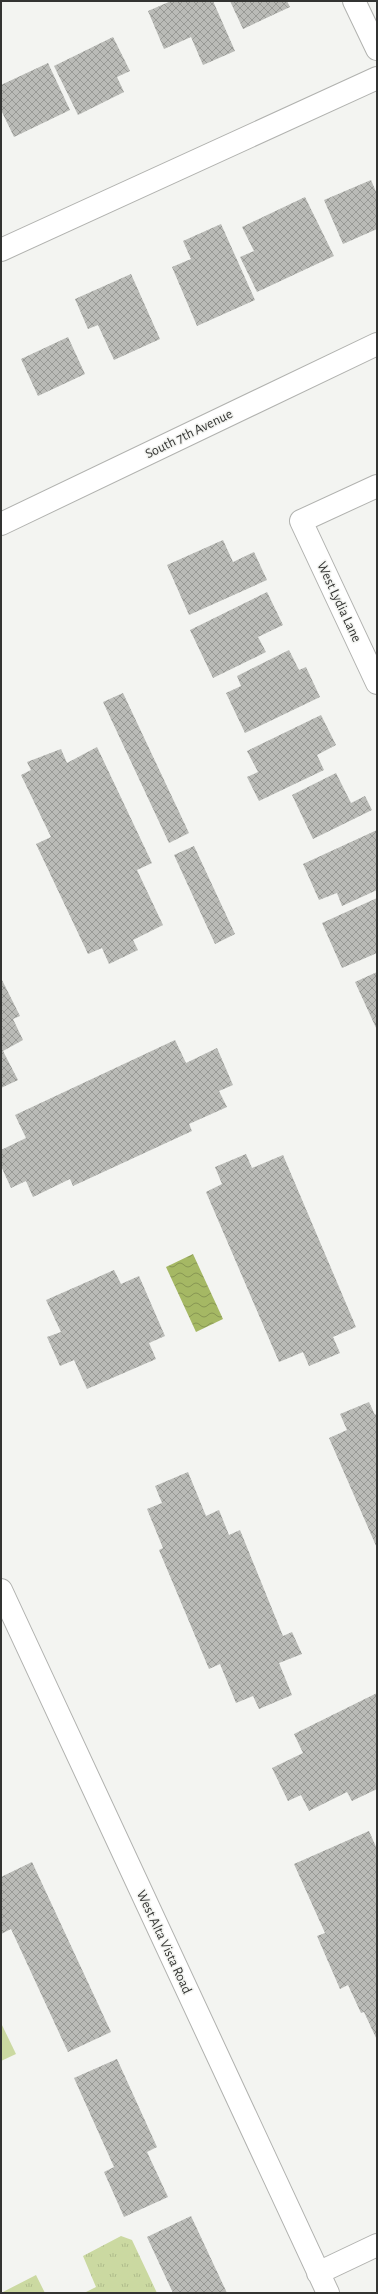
<svg xmlns="http://www.w3.org/2000/svg" width="378" height="2294" font-family="'Alegreya Sans',sans-serif">
<style>
.grass{fill:#cbd9a1}
.park{fill:url(#park-tufts)}
.water{fill:url(#water-waves)}
.building{fill:url(#building-cross-hatch)}
.lines{fill:none;stroke-linecap:round;stroke-linejoin:round}
.minor-casing{stroke:#b1b2af;stroke-width:24}
.major-casing{stroke:#b1b2af;stroke-width:24}
.minor{stroke:#fff;stroke-width:22}
.major{stroke:#fff;stroke-width:22}
.labels{text-anchor:middle;dominant-baseline:central;stroke-width:3;stroke-linejoin:round;paint-order:stroke}
.street-label{font-size:14px;fill:#333432;stroke:#f3f4f1}
</style>
<defs>
<pattern id="park-tufts" width="24" height="20" patternUnits="userSpaceOnUse"><rect width="24" height="20" fill="#cbd9a1"/><path d="M3 7l-1-3M5 7V3M7 7l1-3M15 17l-1-3M17 17v-4M19 17l1-3" fill="none" stroke="#afbb8b"/></pattern>
<pattern id="water-waves" width="16" height="10" patternUnits="userSpaceOnUse"><rect width="16" height="10" fill="#a5b864"/><path d="M0 5q4-4 8 0t8 0" fill="none" stroke="#879653"/></pattern>
<pattern id="building-cross-hatch" width="8" height="8" patternUnits="userSpaceOnUse"><rect width="8" height="8" fill="#babbb7"/><path d="M0 0l8 8M0 8l8-8" fill="none" stroke="#989995"/></pattern>
</defs>
<rect width="100%" height="100%" fill="#f3f4f1"/>
<path class="grass" d="M1,2023L16,2054L1,2061Z"/>
<path class="park" d="M121,2236L132,2240L157,2293H84L96,2287L83,2256Z
M36,2275L45,2293H1Z"/>
<path class="water" d="M193,1254L223,1319L196,1332L166,1267Z"/>
<path class="building" d="M171,1H213L235,51L203,65L191,37L164,49L148,11Z
M230,1H287L290,7L243,29Z
M113,37L130,71L117,77L124,92L78,115L54,66Z
M48,63L70,110L14,137L1,110V85Z
M371,180L377,194V229L343,244L324,200Z
M305,197L334,256L257,292L240,257L254,251L242,227Z
M221,224L255,300L197,326L172,267L191,259L183,241Z
M131,274L160,339L114,360L98,325L88,329L75,299Z
M68,337L85,374L38,396L21,359Z
M223,540L233,562L254,552L267,580L189,615L167,565Z
M267,592L283,625L258,637L266,652L213,678L190,630Z
M289,650L299,670L306,667L320,697L245,733L226,693L241,686L237,676Z
M123,693L189,833L169,843L103,702Z
M321,715L336,745L317,755L324,770L259,801L247,777L258,772L247,751Z
M97,747L152,863L137,870L163,925L133,940L138,950L109,964L102,948L88,954L36,844L51,837L21,775L31,770L27,762L61,749L67,763Z
M336,773L351,803L365,796L372,810L313,839L292,795Z
M377,830V890L342,906L337,893L319,900L303,864Z
M194,846L235,934L215,944L174,855Z
M377,898V953L342,968L322,923Z
M377,972V1030L355,982Z
M1,978L20,1016L13,1019L23,1040L3,1051L18,1080L1,1088Z
M175,1040L186,1063L217,1048L233,1085L219,1091L227,1107L189,1124L192,1131L73,1186L70,1179L33,1197L26,1181L11,1188L1,1166V1150L26,1138L15,1115Z
M246,1154L252,1168L283,1155L356,1327L333,1337L340,1353L309,1366L303,1352L279,1362L206,1192L222,1184L215,1167Z
M114,1270L121,1284L139,1276L165,1336L149,1343L156,1359L87,1389L74,1360L60,1366L47,1337L61,1332L46,1300Z
M369,1402L375,1415L377,1413V1548L329,1438L347,1430L340,1414Z
M188,1472L206,1516L219,1510L229,1535L240,1530L283,1636L292,1632L302,1654L279,1663L292,1695L259,1709L253,1696L236,1703L220,1664L209,1669L159,1550L163,1548L147,1509L162,1503L155,1486Z
M377,1693V1789L352,1801L347,1792L309,1811L301,1795L288,1801L272,1768L303,1753L294,1734Z
M369,1831L377,1849V2040L364,2012L361,2013L348,1985L340,1989L317,1936L325,1933L294,1864Z
M32,1862L111,2032L68,2052L11,1929L1,1934V1877Z
M117,2059L157,2147L147,2152L168,2197L124,2217L104,2172L114,2167L74,2078Z
M191,2216L227,2293H173L147,2237Z"/>
<g class="lines">
<defs>
<path id="minor" d="M354,1L377,49
M1,250L377,78
M377,486L301,521L377,683
M1,1590L328,2293
M318,2273L377,2245"/>
<path id="major" d="M1,524L377,344"/>
</defs>
<use href="#minor" class="minor-casing"/>
<use href="#major" class="major-casing"/>
<use href="#minor" class="minor"/>
<use href="#major" class="major"/>
</g>
<g class="labels">
<g class="street-label">
<text transform="translate(189 434) rotate(-26)">South 7th Avenue</text>
<text transform="translate(339 602) rotate(65)">West Lydia Lane</text>
<text transform="translate(164 1942) rotate(65)">West Alta Vista Road</text>
</g>
</g>
<rect width="378" height="2294" fill="none" stroke="#333432" stroke-width="4"/>
</svg>
